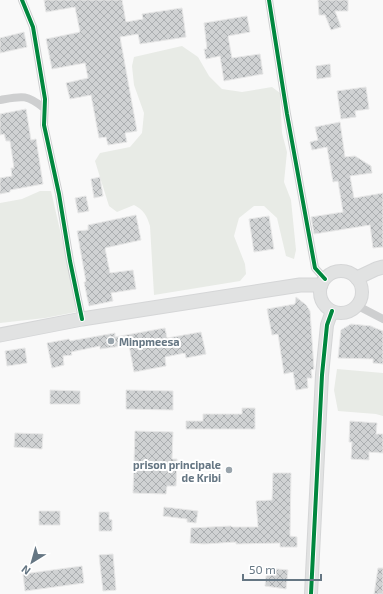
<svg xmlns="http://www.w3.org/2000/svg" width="383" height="594" font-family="'Exo 2',sans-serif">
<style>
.grass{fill:#e8ebe6}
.building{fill:url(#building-cross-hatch);stroke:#e8e8e8}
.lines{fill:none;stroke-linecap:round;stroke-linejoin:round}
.secondary-casing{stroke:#d5d6d7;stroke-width:14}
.primary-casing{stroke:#d5d6d7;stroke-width:15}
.street{stroke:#cecfd0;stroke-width:8}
.secondary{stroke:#e1e2e2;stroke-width:12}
.primary{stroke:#e1e2e2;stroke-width:13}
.cycleway-casing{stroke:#fff;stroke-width:6}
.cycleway{stroke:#00873e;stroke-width:4}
.poi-dot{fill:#99a4ac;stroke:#fff;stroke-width:1.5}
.labels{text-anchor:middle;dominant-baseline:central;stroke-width:4;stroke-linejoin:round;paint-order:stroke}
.poi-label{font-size:11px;font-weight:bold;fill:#657683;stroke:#fff;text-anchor:start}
</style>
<defs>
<pattern id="building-cross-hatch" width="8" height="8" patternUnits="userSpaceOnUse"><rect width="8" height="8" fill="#d0d2d3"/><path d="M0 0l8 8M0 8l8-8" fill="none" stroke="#acafb1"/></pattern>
</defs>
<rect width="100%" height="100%" fill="#f9f9f9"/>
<path class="grass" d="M182,46L198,57L209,76L222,89L242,92L272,87L280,93L282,133L287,152L284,182L291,200L296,250L294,259L286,256L277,218L264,206H254L239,218L234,236L245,264L246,274L240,281L154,295L150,226C147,216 144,210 134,205L117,212L109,206L95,161L100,153L130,147L142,133L144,113L134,85L132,66L134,57Z
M40,191H51L72,282L76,312L45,318L0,323V203L22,199Z
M337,369L383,373V416L376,414L338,411L334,390Z"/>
<path class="building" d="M44,0H122L126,22L143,19L142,14L182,8L186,37L140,44L138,34L120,37L137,131L125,133L127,142L108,145L106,137L99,138L91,95L70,99L66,83L88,78L85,63L52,69L46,39L80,32L75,7L46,12Z
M318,0H348V11H335L341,27L331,30L325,15H319Z
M247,16L250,32L228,36L232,58L260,54L263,74L224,81L220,56L206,59L204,49H207L204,23Z
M24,32L27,47L0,53V38Z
M330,64L331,77L317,79L316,66Z
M366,87L369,109L355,111L356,117L341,119L337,91Z
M26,109L31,140L36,139L43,184L10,190V192L0,194V178L12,176L11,168H14L10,141H6L4,134L0,135V114Z
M340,122L345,157L355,156L371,166L372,173L350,176L354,198L383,193V247L373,248L370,225L314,234L311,217L343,212L338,181L333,182L327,147L312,150L310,142L318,140L315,127Z
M100,177L103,196L94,198L91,179Z
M86,196L89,211L78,213L75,198Z
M136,215L141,240L105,248L110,273L133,270L136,289L111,293L113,301L89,306L84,282H86L77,231L88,230V225Z
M269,216L274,249L254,252L249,219Z
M296,297L306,305L310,311L314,369L311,370L312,378H307L308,388L296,390L293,372L284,374L278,334L272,335L267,309L295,304Z
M351,324L371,326L375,328L383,331V364L373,363V359L338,358L341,330Z
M165,328L167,338L201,332L206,354L186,358L185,353L165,357L166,366L134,372L129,345L100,349V346L71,352L72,355L63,356L64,365L52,368L47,343L69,339L70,341L115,333V337Z
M25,348L27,363L7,366L5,351Z
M50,390L80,391V404H50Z
M126,390L173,391V410L126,409Z
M242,408H255V429H186V421H203V414H242Z
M350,421L377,423L376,434H383V453L369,452V460L351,459L352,442H349Z
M135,431L173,432L172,459H177L176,486H167L166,494L133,493Z
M15,433L43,434L42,449L14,447Z
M273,473H291L290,536L297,537V547H280V543L236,544V542L204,544L190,543L191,528L231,526L232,527H258L256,501L272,500Z
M164,507L198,511L196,523L187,522V519L163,516Z
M39,511H60V525H39Z
M99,512H109V519L112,520V531H99Z
M113,554L116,590L103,591L99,555Z
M82,566L84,583L25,591L23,574Z
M267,568L288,570L286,589L265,586Z
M378,568H383V594H374Z"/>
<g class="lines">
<defs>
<path id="secondary" d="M320 292a21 21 0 1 1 42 0a21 21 0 1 1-42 0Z
M311,594L322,375L327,325L332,311"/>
<path id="primary" d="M357,278L376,269L383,267
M0,335L82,319L300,285H321"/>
</defs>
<use href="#secondary" class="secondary-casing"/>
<use href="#primary" class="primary-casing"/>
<path class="street" d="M22,0L33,27L45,99L44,125L59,194L70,261L82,319
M269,0L287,114L315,268L325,279
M0,100C22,96 26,94 44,108
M358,306L383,319"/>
<use href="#secondary" class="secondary"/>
<use href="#primary" class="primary"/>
<defs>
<path id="cycleway" d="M22,0L33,27L45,99L44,125L59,194L70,261L82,319
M269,0L287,114L315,268L325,279
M311,594L322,375L327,325L332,311"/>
</defs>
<use href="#cycleway" class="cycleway-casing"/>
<use href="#cycleway" class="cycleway"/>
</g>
<g class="poi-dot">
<circle cx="111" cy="341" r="4"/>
<circle cx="229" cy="470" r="4"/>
</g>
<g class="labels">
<g class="poi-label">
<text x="119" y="341">Minpmeesa</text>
<text x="221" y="464" text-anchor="end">prison principale<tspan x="221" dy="13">de Kribi</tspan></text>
</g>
</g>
<g transform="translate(32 562) rotate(217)" stroke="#ffffff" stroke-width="3" paint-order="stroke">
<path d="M0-3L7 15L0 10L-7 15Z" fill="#657683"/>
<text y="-6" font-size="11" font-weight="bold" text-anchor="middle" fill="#657683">N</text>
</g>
<path d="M243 574v6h78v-6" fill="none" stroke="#657683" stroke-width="2"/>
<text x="249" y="574" font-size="12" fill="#657683" stroke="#ffffff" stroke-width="3" paint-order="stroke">50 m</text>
</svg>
